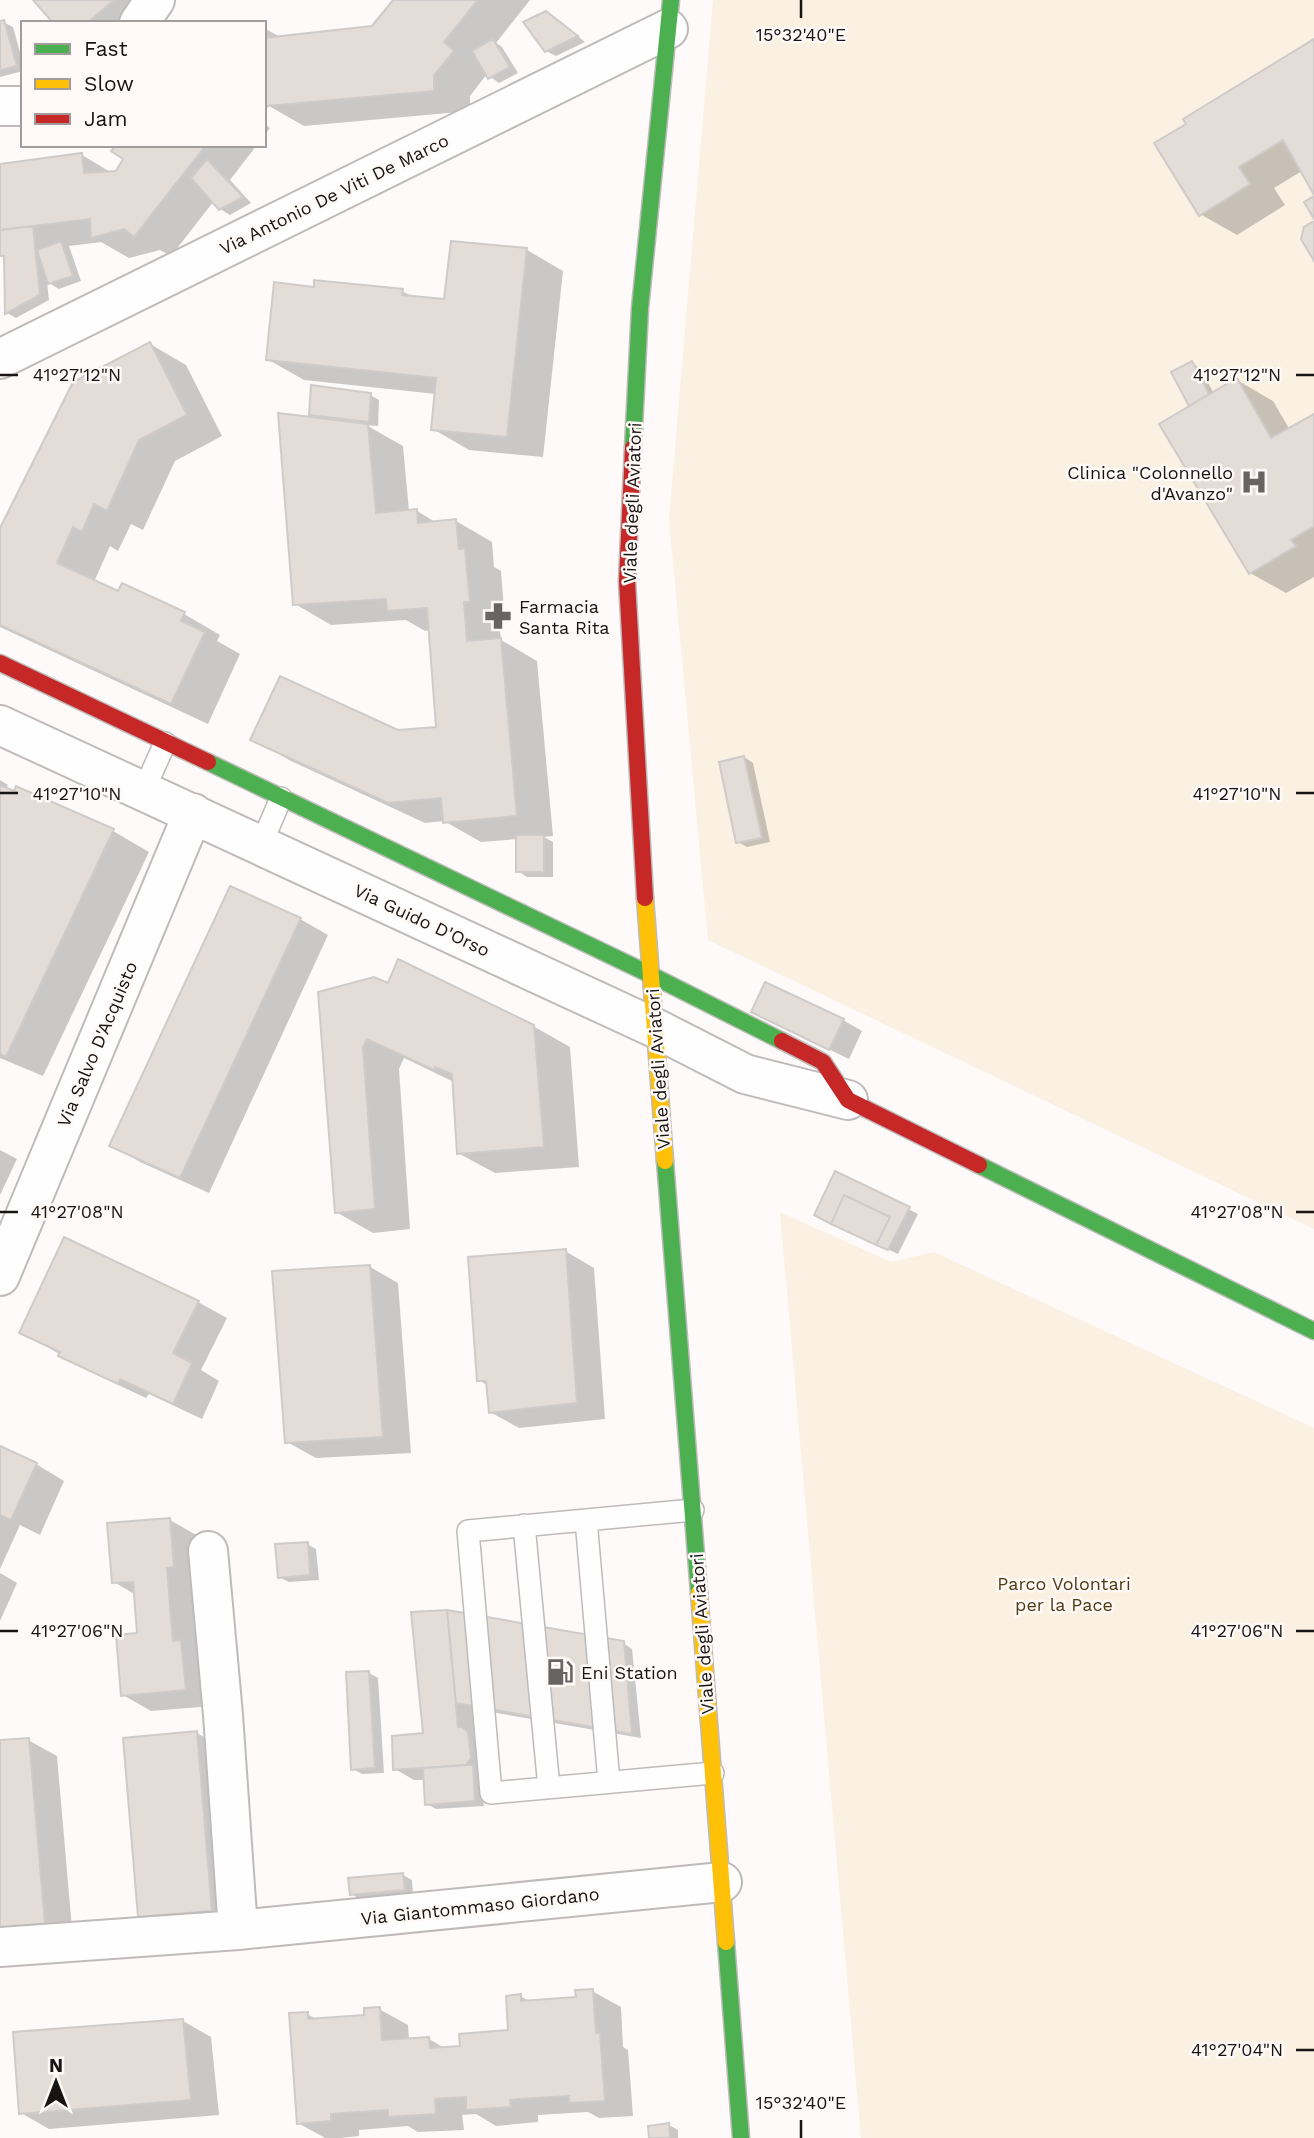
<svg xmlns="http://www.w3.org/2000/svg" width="1314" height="2138" font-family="'Work Sans',sans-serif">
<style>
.green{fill:#faf1e2}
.shadow{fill:#0003}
.building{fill:#e4dcd7;stroke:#cecbca;stroke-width:2}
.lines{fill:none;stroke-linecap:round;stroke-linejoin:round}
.lane-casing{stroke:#bebbba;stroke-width:24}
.street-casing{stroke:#bebbba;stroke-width:42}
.fast-casing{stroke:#bebbba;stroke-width:19}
.slow-casing{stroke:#bebbba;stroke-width:19}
.jam-casing{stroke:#bebbba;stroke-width:19}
.lane{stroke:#fffefe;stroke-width:21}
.street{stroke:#fffefe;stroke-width:38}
.fast{stroke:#4caf50;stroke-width:16}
.slow{stroke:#ffc107;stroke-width:16}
.jam{stroke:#c62828;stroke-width:16}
.ticks{fill:none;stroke:#171413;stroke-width:2.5}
.labels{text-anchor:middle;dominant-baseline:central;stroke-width:5;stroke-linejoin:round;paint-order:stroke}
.street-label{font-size:18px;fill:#171413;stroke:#fff9f7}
.poi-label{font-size:18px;fill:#171413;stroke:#fff9f7;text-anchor:start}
.park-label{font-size:18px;fill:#4f3a12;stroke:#fff9f7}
.ticks-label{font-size:18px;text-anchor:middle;fill:#171413;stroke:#fff9f7;stroke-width:5;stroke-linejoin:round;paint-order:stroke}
</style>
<rect width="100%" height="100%" fill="#fdfaf9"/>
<path class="green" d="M713,0H1314V1229L708,940L669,519Z
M780,1212L891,1262L934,1252L1314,1428V2138H861Z"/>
<path class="shadow" d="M35,0H131L137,7L119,23H55Z
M394,0H530L496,43L502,47L518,73L499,83L487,74L470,96V111L304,126L269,106L264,112V28L282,38L373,27Z
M546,13L556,18L585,42L556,56L546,51Z
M3,22L13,27L23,63V71L0,77V23Z
M1314,41V191L1302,171L1274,188L1285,205L1237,235L1200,214Z
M264,123L270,128L264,136Z
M118,145H257L230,180L251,203L230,215L220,209L214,201L171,256L160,250L129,258L101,242L69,246L81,281L59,289L47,282L49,300L16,318L7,313L6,259L0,255V166L82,155L112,173L117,172L126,159Z
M527,250L563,271L543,457L469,450L433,429L436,394L304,380L267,359L315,289L402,291L415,298L446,301Z
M150,344L186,365L222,436L175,461L143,530L131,524L118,551L110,546L94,582L119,594L184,614L220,635L217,641L240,654L208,724L0,627V532Z
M1192,363L1201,369L1214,394L1237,380L1273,401L1290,430L1314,416V577L1286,593L1250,573L1193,406L1190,404Z
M370,395L379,400L378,426L366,425L403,446L409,511H417L437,523L456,521L492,542L494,567L501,571L505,622H499L501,640L537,661L553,836L544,837L553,842V877H527L518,871V839L481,842L444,821L425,823L289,760L253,739L438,729L430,630L425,631L406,620L331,625L295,604L322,420L311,414Z
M744,757L753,763L770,842L747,847L738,842Z
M0,780L8,785L6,789L15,793L17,788L113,831L149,852L43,1076L0,1058Z
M300,919L328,935L209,1193L140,1162L111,1145Z
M374,979L533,1026L570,1047L579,1167L495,1173L458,1153L454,1082L404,1058L399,1069L410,1229L373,1233L336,1212Z
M843,1020L862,1031L849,1059L772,1022Z
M0,1150L17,1159L0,1195Z
M835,1173L918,1214L898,1254L825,1220Z
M65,1239L198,1302L227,1318L201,1370L219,1381L202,1419L149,1394L146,1398L88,1371L22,1332Z
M565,1251L594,1268L605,1419L519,1428L490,1412L488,1386L479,1380Z
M370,1267L398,1283L411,1453L316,1458L287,1442Z
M0,1448L36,1464L64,1481L40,1535L20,1525L0,1569Z
M170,1520L198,1536L213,1706L151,1711L123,1695L139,1635L136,1595L114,1582Z
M307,1544L316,1549L319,1580L289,1582L279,1577Z
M0,1573L17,1583L0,1621Z
M447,1611L623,1643L632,1649L641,1738L474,1709L484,1806L436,1809L427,1804L425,1780H414L395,1769L425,1734Z
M369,1673L378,1678L384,1773L362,1774L353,1769Z
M197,1733L225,1749L240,1926L168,1932L140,1916Z
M28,1740L57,1756L73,1940L0,1946V1742Z
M403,1875L412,1880L413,1895L361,1900L352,1894Z
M592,1991L621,2007L623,2047L628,2050L633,2116L599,2118L588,2112L538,2115V2122L496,2126L476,2114L462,2115L464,2130L418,2132L408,2126L359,2130V2136L341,2138H325L298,2123L307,2014L318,2020L366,2016L379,2009L408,2025L409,2040L429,2039L446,2049L461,2048L510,2032L520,1996L531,2002L578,1999Z
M183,2021L211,2037L219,2115L49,2129L21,2113Z
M669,2125L678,2130V2138H651Z"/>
<path class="building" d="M33,0H114L87,23H53Z
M393,0H478L444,42L454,51L434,75V91L266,106L264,38L372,26Z
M546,11L578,36L545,52L523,22Z
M4,20L17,66L0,70V21Z
M493,39L510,67L488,79L472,51Z
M1314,39V195L1283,140L1239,167L1250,184L1199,216L1154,143L1186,124L1183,119Z
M116,145H206L134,237L124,229L91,238L90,219L0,230V164L82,153L84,173L116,171L123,159L111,151Z
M207,159L243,197L219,210L191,178Z
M1314,196V219L1304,202Z
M1314,221V261L1301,239L1304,227Z
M33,226L40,295L5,314L4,256H0V230Z
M61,241L73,276L48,284L37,250Z
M451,241L527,248L507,437L431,430L436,378L266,360L274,282L314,287V280L403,289L402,295L444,299Z
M150,342L187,415L139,440L107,511L94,504L82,532L73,527L57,563L118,591L122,583L185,612L181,621L205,632L171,704L0,625V528L73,382Z
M1192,361L1209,394L1189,406L1171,372Z
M1237,378L1271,438L1314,414V526L1291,540L1296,546L1249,574L1159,424Z
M311,385L371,393L369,422L309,415Z
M278,413L368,424L376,513L417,509L418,523L456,519L459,549L465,548L470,602H464L467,641L501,638L517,816L443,823L441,798L388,803L250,740L280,676L398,730L436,727L427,608L387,611L386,599L293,605Z
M744,756L762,838L736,843L719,762Z
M0,785L14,791L16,786L114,829L6,1057L0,1054Z
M516,835H544V872H516Z
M230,886L301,918L180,1178L109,1146Z
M398,959L534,1025L544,1147L457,1154L452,1074L435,1067L434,1070L367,1039L363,1047L375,1209L335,1213L318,992L374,977L388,983Z
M765,982L844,1019L829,1050L751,1012Z
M835,1171L910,1207L888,1250L876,1245L890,1217L844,1195L831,1224L814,1215Z
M844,1195L890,1217L876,1245L831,1224Z
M64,1237L199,1301L173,1353L192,1363L173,1404L120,1379L118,1384L58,1356L60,1352L19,1333Z
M566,1249L577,1403L489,1413L486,1381H477L468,1257Z
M370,1265L383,1437L285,1443L272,1271Z
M0,1446L37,1463L11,1520L0,1515Z
M170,1518L174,1567L167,1568L173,1641L181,1640L186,1690L121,1696L116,1635L137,1633L133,1582L112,1583L107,1523Z
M308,1542L310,1575L278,1578L275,1544Z
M447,1610L458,1727H462L468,1732L471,1758L466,1765L393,1770L392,1736L423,1733L411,1612Z
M447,1610L624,1641L632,1734L456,1703Z
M369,1671L375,1768L351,1770L346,1672Z
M197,1731L212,1911L138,1917L123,1738Z
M29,1738L45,1924L0,1928V1740Z
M466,1765H473L475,1801L425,1805L423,1768Z
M403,1873L405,1890L350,1895L348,1878Z
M593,1989L596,2033L600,2032L605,2101L569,2103V2096L520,2099L510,2100L511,2107L466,2110V2097L435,2099L436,2114L388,2117V2110L331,2114V2121L297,2124L289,2013L308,2012V2019L364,2015V2008L380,2007L382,2040L429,2037L430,2048L460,2046L459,2034L508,2030L506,1996L521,1994V2001L576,1997L575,1990Z
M183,2019L191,2100L19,2114L13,2032Z
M669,2123L670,2138H649L648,2126Z"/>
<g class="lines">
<defs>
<path id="lane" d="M144,790L165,743
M261,845L281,798
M693,1510L468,1531L491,1793L713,1773
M586,1520L609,1782
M524,1525L549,1788"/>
<path id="street" d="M139,23L155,0
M0,106H23
M0,359L668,29
M0,725L655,1028L745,1074L848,1100
M0,1276L193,813
M208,1551L223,1715L238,1930
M0,1947L238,1930L722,1882"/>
<path id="fast" d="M633,448L640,308L671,0
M208,762L651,975L782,1041
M665,1161L699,1593
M979,1165L1314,1331
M726,1942L741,2138"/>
<path id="slow" d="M645,898L665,1161
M699,1593L726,1942"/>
<path id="jam" d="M633,448L627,581L645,898
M0,663L208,762
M782,1041L823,1062L848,1100L979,1165"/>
</defs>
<use href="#lane" class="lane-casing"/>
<use href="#street" class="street-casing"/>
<use href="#fast" class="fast-casing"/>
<use href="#slow" class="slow-casing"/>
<use href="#jam" class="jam-casing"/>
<use href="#lane" class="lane"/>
<use href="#street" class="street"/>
<use href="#fast" class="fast"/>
<use href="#slow" class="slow"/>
<use href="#jam" class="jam"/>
</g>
<path class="ticks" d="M801,0V18M0,375H18M1296,375H1314M0,793H18M1296,793H1314M0,1212H18M1296,1212H1314M0,1631H18M1296,1631H1314M1296,2050H1314M801,2120V2138"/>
<defs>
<symbol id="hospital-bare" viewBox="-9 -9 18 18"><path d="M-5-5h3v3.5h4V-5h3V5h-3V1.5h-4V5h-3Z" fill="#686464" stroke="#fff9f7" stroke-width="2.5" paint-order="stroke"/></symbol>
<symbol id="pharmacy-bare" viewBox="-9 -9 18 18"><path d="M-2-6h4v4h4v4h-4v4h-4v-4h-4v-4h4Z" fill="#686464" stroke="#fff9f7" stroke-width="2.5" paint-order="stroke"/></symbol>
<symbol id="fuel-bare" viewBox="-9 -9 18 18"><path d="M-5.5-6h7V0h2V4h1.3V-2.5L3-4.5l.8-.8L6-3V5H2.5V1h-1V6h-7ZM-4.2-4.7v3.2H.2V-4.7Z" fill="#686464" stroke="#fff9f7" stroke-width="2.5" paint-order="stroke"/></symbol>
</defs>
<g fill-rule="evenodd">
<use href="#hospital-bare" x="1235" y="463" width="38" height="38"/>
<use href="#pharmacy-bare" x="479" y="597" width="38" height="38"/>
<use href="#fuel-bare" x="541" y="1653" width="38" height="38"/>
</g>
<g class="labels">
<g class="street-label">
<text transform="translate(334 194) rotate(-26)">Via Antonio De Viti De Marco</text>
<text transform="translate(632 503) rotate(-88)">Viale degli Aviatori</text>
<text transform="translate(422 920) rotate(25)">Via Guido D'Orso</text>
<text transform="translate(97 1044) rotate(-67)">Via Salvo D'Acquisto</text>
<text transform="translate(658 1069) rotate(-94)">Viale degli Aviatori</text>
<text transform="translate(702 1634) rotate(-94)">Viale degli Aviatori</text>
<text transform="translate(480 1906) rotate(-6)">Via Giantommaso Giordano</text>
</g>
<g class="poi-label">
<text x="1233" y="472" text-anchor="end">Clinica "Colonnello<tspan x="1233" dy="21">d'Avanzo"</tspan></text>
<text x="519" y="606">Farmacia<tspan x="519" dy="21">Santa Rita</tspan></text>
<text x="581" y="1672">Eni Station</text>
</g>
<g class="park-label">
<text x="1064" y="1583">Parco Volontari<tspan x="1064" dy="21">per la Pace</tspan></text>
</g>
</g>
<g class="ticks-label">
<text x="801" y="41">15°32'40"E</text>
<text x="77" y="381">41°27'12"N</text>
<text x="1237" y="381">41°27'12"N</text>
<text x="77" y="800">41°27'10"N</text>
<text x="1237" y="800">41°27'10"N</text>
<text x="77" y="1218">41°27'08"N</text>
<text x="1237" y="1218">41°27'08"N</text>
<text x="77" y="1637">41°27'06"N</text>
<text x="1237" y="1637">41°27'06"N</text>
<text x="1237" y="2056">41°27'04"N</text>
<text x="801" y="2109">15°32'40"E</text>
</g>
<rect x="21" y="21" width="245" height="126" fill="#fff9f7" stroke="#a29d9c" stroke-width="2"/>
<rect x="35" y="44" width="35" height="10" fill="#4caf50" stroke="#a29d9c" stroke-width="2"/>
<text x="84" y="56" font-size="21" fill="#171413">Fast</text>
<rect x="35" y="79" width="35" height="10" fill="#ffc107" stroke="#a29d9c" stroke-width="2"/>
<text x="84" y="91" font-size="21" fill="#171413">Slow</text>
<rect x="35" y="114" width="35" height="10" fill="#c62828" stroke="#a29d9c" stroke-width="2"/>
<text x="84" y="126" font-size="21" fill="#171413">Jam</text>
<g transform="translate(56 2082)" stroke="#fff9f7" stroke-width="5" paint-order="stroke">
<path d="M0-5L12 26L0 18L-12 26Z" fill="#171413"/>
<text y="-10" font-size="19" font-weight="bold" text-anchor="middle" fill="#171413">N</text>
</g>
</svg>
